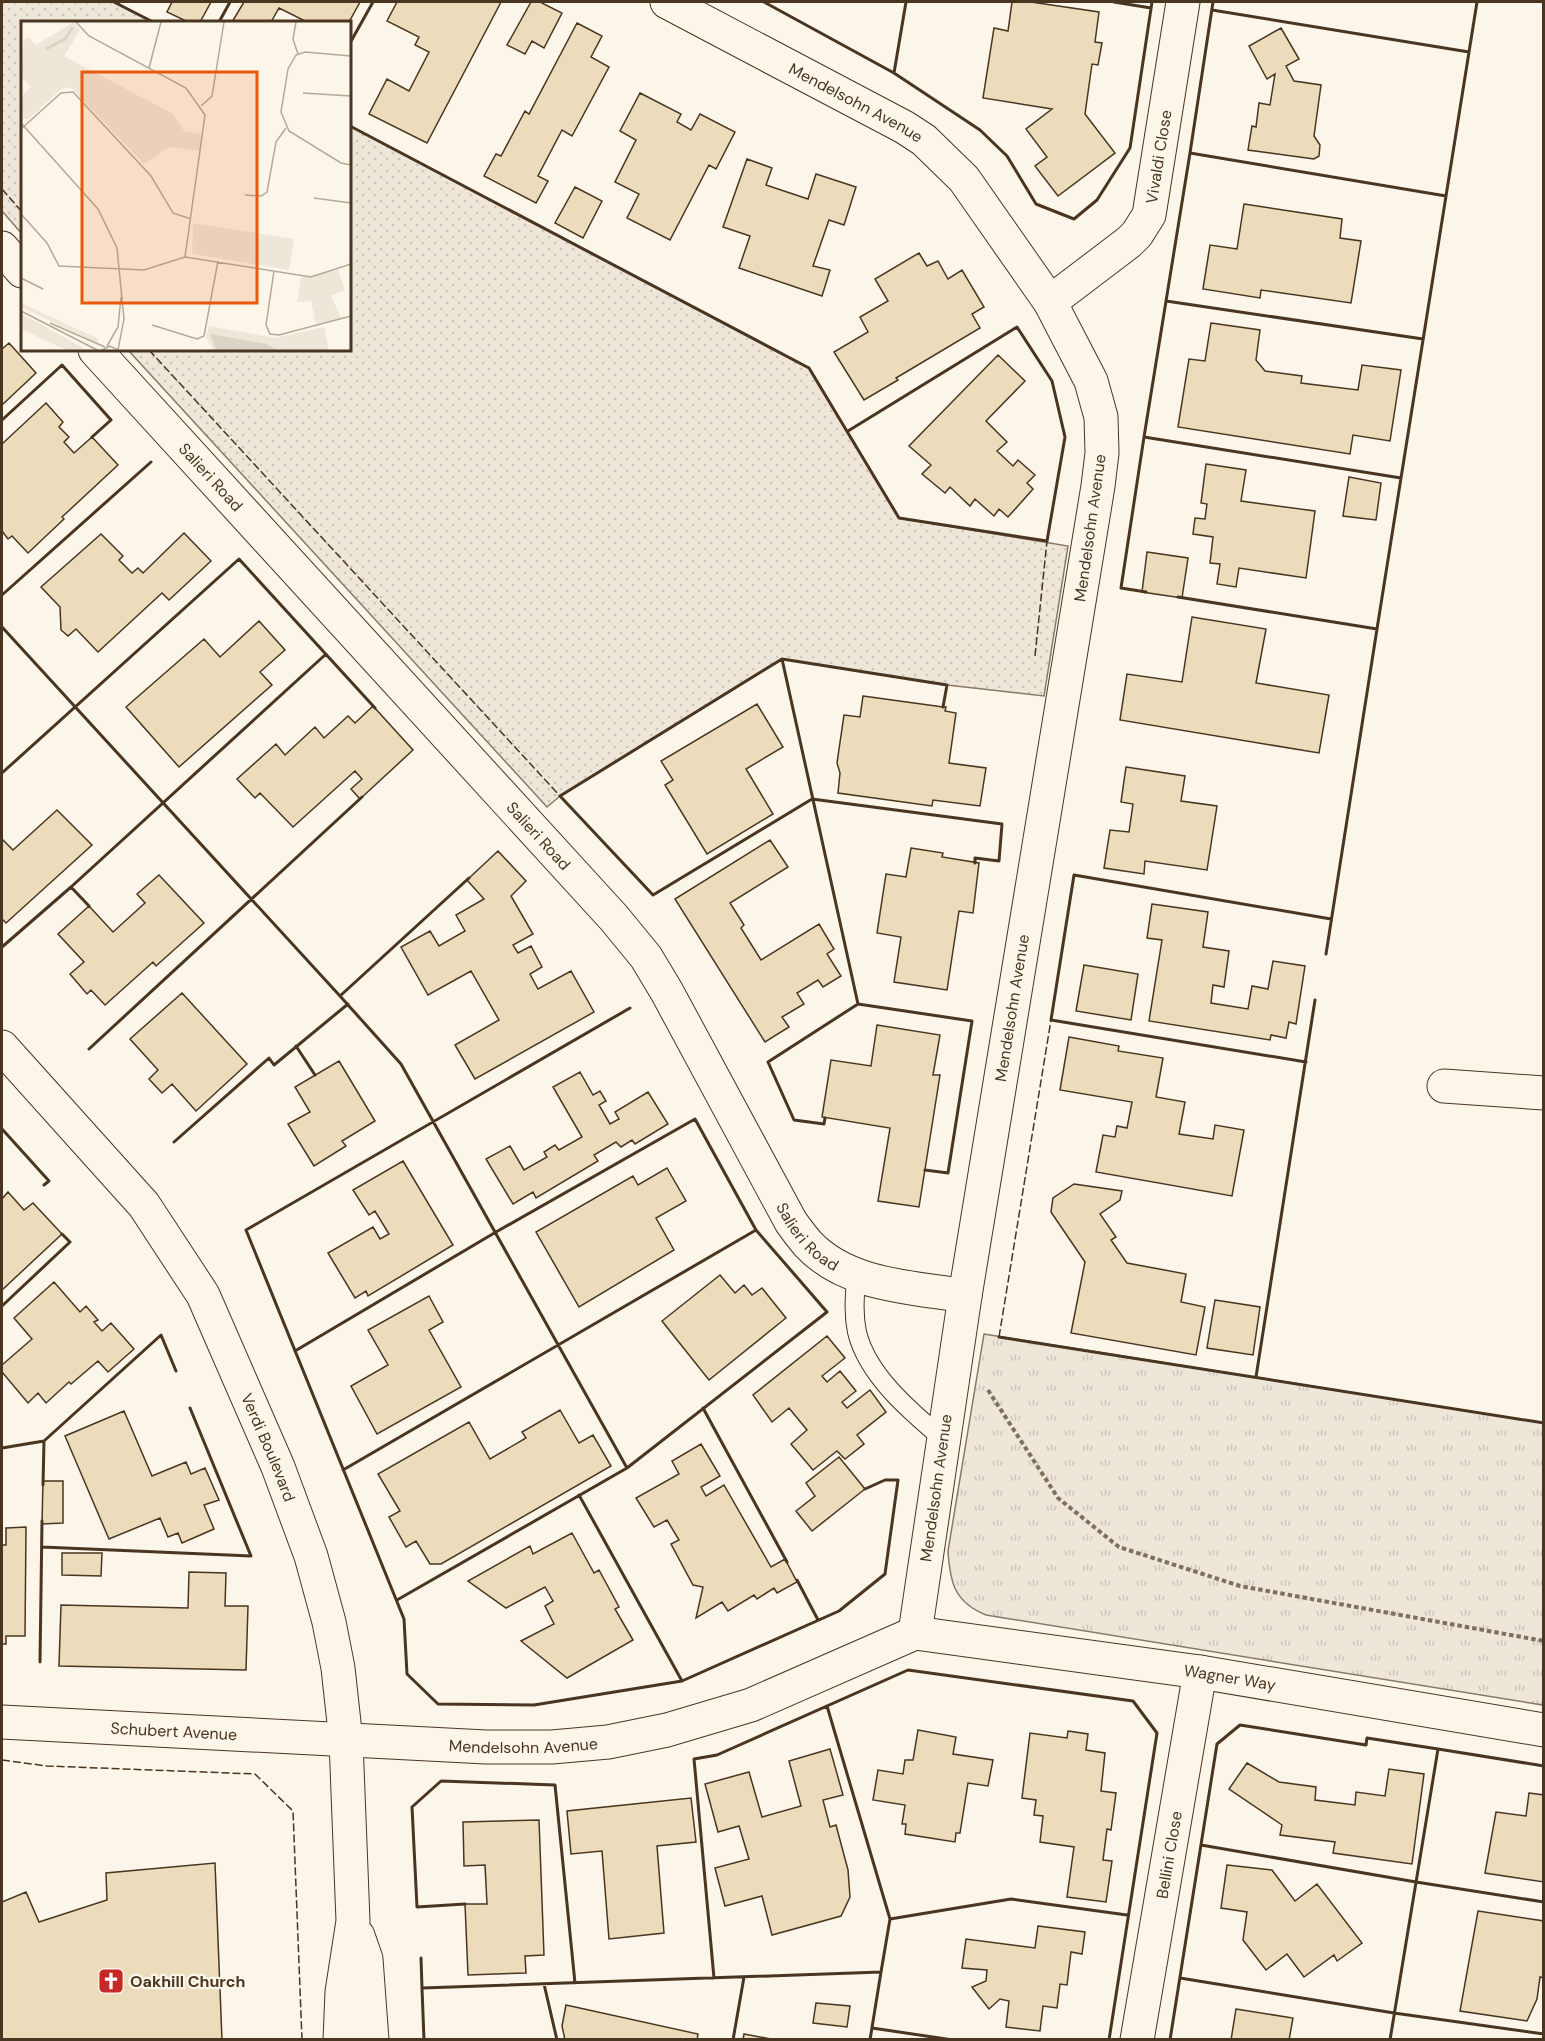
<svg xmlns="http://www.w3.org/2000/svg" width="1545" height="2041" font-family="'DM Sans',sans-serif">
<style>
.grass{fill:url(#grass-tufts);stroke:#887966;stroke-width:1.5}
.park{fill:url(#park-dots);stroke:#887966;stroke-width:1.5}
.building{fill:#ecdcbc;stroke:#4a3520;stroke-width:1.5}
.lines{fill:none;stroke-linecap:round;stroke-linejoin:round}
.service-casing{stroke:#4a3520;stroke-width:20}
.minor-casing{stroke:#4a3520;stroke-width:35}
.tertiary-casing{stroke:#4a3520;stroke-width:35}
.path{stroke:#7f6f5c;stroke-width:4;stroke-dasharray:4.5 3;stroke-linecap:butt}
.service{stroke:#fbf6e9;stroke-width:18}
.minor{stroke:#fbf6e9;stroke-width:33}
.tertiary{stroke:#fbf6e9;stroke-width:33}
.fence{stroke:#4a3520;stroke-width:1.5;stroke-dasharray:8 3;stroke-linecap:butt}
.wall{stroke:#4a3520;stroke-width:3}
.labels{text-anchor:middle;dominant-baseline:central;stroke-width:4.5;stroke-linejoin:round;paint-order:stroke}
.street-label{font-size:16px;fill:#4a3520;stroke:#fbf6e9}
.poi-label{font-size:16px;font-weight:bold;fill:#4a3520;stroke:#fbf6e9;text-anchor:start}
.inset-river{fill:none;stroke:#dcd4c6;stroke-width:3}
.inset-road{fill:none;stroke:#b4a999;stroke-width:1.5}
.view{fill:#e8590c;fill-opacity:0.15;stroke:#e8590c;stroke-width:3}
.inset-edge{fill:none;stroke:#4a3520;stroke-width:3}
</style>
<defs>
<pattern id="grass-tufts" width="24" height="20" patternUnits="userSpaceOnUse" patternTransform="scale(1.5)"><rect width="24" height="20" fill="#ede6d9"/><path d="M3 7l-1-3M5 7V3M7 7l1-3M15 17l-1-3M17 17v-4M19 17l1-3" fill="none" stroke="#cdc6ba"/></pattern>
<pattern id="park-dots" width="8" height="8" patternUnits="userSpaceOnUse" patternTransform="scale(1.5)"><rect width="8" height="8" fill="#ede6d9"/><path d="M2 2h.1M6 6h.1" fill="none" stroke="#cdc6ba" stroke-width="1.8" stroke-linecap="round"/></pattern>
</defs>
<rect width="100%" height="100%" fill="#fbf6e9"/>
<path class="grass" d="M984,1334L1543,1423V1705L986,1615C954,1602 950,1582 948,1551Z"/>
<path class="park" d="M2,2H114L153,22H22V234L2,211Z
M350,126L809,368L899,518L1068,546L1044,696L947,685L782,659L560,796L547,807L128,350H350Z"/>
<path class="building" d="M172,2H211L200,22H188L167,12Z
M244,2H360L349,22H307L279,8L271,22H232Z
M397,2H501L427,143L369,114L387,79L409,91L429,52L415,45L419,37L387,21Z
M531,2H540L562,13L544,48L532,41L525,54L507,45Z
M1012,2H1031L1099,12L1095,42L1102,43L1098,65L1092,64L1085,114L1115,153L1058,196L1035,166L1047,157L1026,129L1052,109L983,98L994,28L1008,31Z
M577,23L602,36L591,57L609,67L572,136L562,130L538,176L548,181L536,203L484,176L496,154L501,156L525,111L529,114Z
M1281,28L1299,59L1286,66L1294,81L1321,85L1314,136L1320,145L1319,156L1314,159L1248,150L1252,126L1256,127L1259,103L1270,105L1275,74L1267,79L1249,46Z
M640,93L681,114L677,122L691,130L700,114L735,132L716,169L709,165L670,240L627,218L639,194L615,182L636,140L620,131Z
M747,159L772,168L766,185L808,199L816,174L856,187L844,225L829,220L813,266L830,270L822,296L739,268L750,236L723,227Z
M575,187L602,201L583,238L555,223Z
M1244,204L1342,219L1340,238L1361,241L1351,303L1261,290L1260,298L1203,289L1210,245L1237,249Z
M919,253L927,266L938,261L948,279L962,270L984,307L972,314L980,328L896,378L898,380L864,400L834,352L868,332L860,317L888,301L875,279Z
M1211,323L1260,330L1256,360L1265,371L1302,376L1301,383L1358,390L1362,365L1401,370L1390,441L1353,435L1350,454L1178,427L1189,359L1205,361Z
M9,343L36,373L2,405V349Z
M998,355L1025,381L986,421L1007,442L997,451L1013,466L1018,460L1035,475L1027,483L1033,489L1008,517L999,509L994,516L975,499L970,506L950,487L945,493L922,474L931,465L909,446Z
M46,403L63,422L59,427L69,437L64,442L74,453L92,437L118,465L62,517L64,519L28,553L12,536L8,539L2,531V444Z
M1206,464L1246,470L1241,501L1315,511L1306,578L1239,568L1236,587L1217,584L1220,564L1210,563L1213,537L1193,534L1195,518L1205,519L1207,504L1201,503Z
M1349,477L1381,483L1376,520L1343,516Z
M184,533L211,561L169,600L162,593L98,652L76,629L68,636L61,630L60,607L41,587L101,534L123,556L119,560L132,573L138,568L143,573Z
M1147,552L1188,558L1182,598L1142,592Z
M1192,617L1266,629L1256,683L1329,695L1319,753L1120,720L1127,674L1182,682Z
M259,621L285,650L260,672L272,685L179,767L126,707L204,639L220,657Z
M863,696L943,707H946L945,711L956,713L949,763L986,768L980,806L933,800L932,806L838,793L840,773L837,763L844,715L860,717Z
M757,704L783,747L746,769L773,814L707,854L665,785L673,780L661,761Z
M373,706L413,750L360,799L351,789L362,779L355,771L293,827L260,793L255,798L237,779L276,744L285,755L315,727L324,738L348,716L355,723Z
M1126,767L1185,776L1181,801L1217,806L1207,870L1145,861L1144,874L1104,868L1110,830L1129,832L1133,804L1121,802Z
M57,810L92,845L6,923L2,919V839L13,850Z
M770,840L788,867L730,903L744,925L741,928L761,960L819,924L834,949L827,954L841,976L823,987L818,980L797,993L804,1004L782,1017L789,1027L765,1042L675,899Z
M911,848L943,853L942,857L979,863L973,913L959,911L947,990L894,982L901,937L877,933L886,874L906,877Z
M498,851L526,881L511,896L533,934L513,945L518,953L531,946L542,967L530,974L538,989L571,971L594,1012L475,1079L455,1045L499,1020L471,971L428,995L401,947L430,931L439,946L465,931L456,915L484,899L467,880Z
M159,875L204,923L156,966L153,962L105,1005L91,990L87,994L70,974L84,962L58,934L89,906L113,932L145,903L137,894Z
M1152,904L1208,912L1203,947L1229,951L1224,987L1213,985L1211,1003L1248,1009L1252,986L1268,989L1273,961L1305,966L1296,1024L1289,1022L1286,1038L1271,1035L1270,1040L1149,1021L1162,940L1147,938Z
M1084,965L1138,974L1131,1020L1076,1011Z
M182,993L247,1064L196,1111L172,1084L162,1093L149,1079L158,1070L130,1039Z
M877,1025L940,1035L933,1075H940L919,1207L878,1201L890,1128L822,1117L831,1060L871,1066Z
M1069,1037L1119,1046L1118,1051L1163,1058L1156,1097L1185,1102L1179,1134L1213,1139L1215,1125L1244,1130L1232,1196L1096,1172L1103,1135L1115,1137L1117,1126L1127,1128L1132,1102L1060,1090Z
M339,1061L375,1121L342,1141L346,1146L314,1166L288,1124L310,1112L295,1087Z
M580,1072L593,1095L600,1091L606,1101L599,1105L610,1124L619,1119L615,1112L648,1092L668,1124L635,1144L632,1140L621,1147L616,1142L594,1155L598,1161L536,1198L533,1192L513,1204L486,1159L510,1146L524,1170L547,1157L544,1152L555,1145L559,1150L582,1137L553,1087Z
M403,1161L453,1245L368,1296L366,1291L355,1298L328,1253L373,1227L380,1239L389,1234L375,1211L369,1215L353,1190Z
M667,1168L686,1201L656,1218L674,1250L579,1307L536,1232L633,1176L638,1185Z
M1074,1184L1122,1191L1120,1200L1100,1214L1116,1237L1111,1240L1127,1263L1186,1274L1181,1302L1205,1307L1196,1355L1071,1333L1085,1262L1051,1212L1053,1198Z
M8,1192L24,1210L33,1203L62,1234L2,1290V1199Z
M720,1275L735,1293L744,1285L752,1295L762,1288L786,1318L709,1380L662,1321Z
M54,1282L80,1312L86,1306L98,1320L94,1322L102,1331L111,1323L134,1349L108,1372L98,1361L71,1384L69,1382L46,1403L38,1393L28,1403L2,1372V1365L32,1339L14,1318Z
M429,1296L443,1322L429,1330L461,1387L377,1434L351,1386L388,1365L368,1330Z
M1215,1300L1260,1307L1253,1355L1207,1348Z
M827,1336L845,1358L822,1376L827,1382L840,1371L856,1391L842,1402L847,1408L870,1390L886,1412L857,1435L864,1444L845,1459L837,1451L813,1470L791,1444L807,1430L789,1408L772,1422L753,1395Z
M560,1410L579,1443L593,1435L611,1466L441,1564H430L416,1541L406,1547L389,1517L400,1511L378,1474L469,1422L490,1459L526,1438L522,1432Z
M124,1411L152,1476L186,1462L191,1474L205,1468L219,1500L204,1505L214,1529L182,1543L178,1533L168,1537L160,1518L109,1539L65,1436Z
M701,1444L720,1476L701,1487L706,1496L724,1485L771,1567L785,1559L797,1582L777,1593L774,1588L757,1599L754,1595L728,1611L722,1602L696,1618L703,1587L693,1585L671,1544L679,1540L667,1520L654,1527L636,1498L679,1474L672,1461Z
M839,1457L865,1489L812,1531L796,1511L815,1496L806,1483Z
M43,1481H63V1523L42,1524Z
M26,1527L25,1636H6V1644H2V1545H6V1528Z
M572,1533L594,1573L599,1570L619,1607L615,1609L633,1640L567,1678L521,1641L554,1624L545,1606L553,1601L545,1587L506,1608L468,1581L530,1546L533,1554Z
M62,1553H102L101,1576L62,1575Z
M189,1572L226,1573L225,1606H248L246,1670L59,1666L61,1605L188,1608Z
M918,1730L956,1737L953,1754L993,1760L988,1786L968,1783L960,1833H956L955,1842L905,1834L906,1824H902L905,1805L873,1800L878,1770L903,1774L905,1760H913Z
M1068,1731L1088,1734L1086,1750L1105,1753L1101,1791L1116,1793L1111,1830L1107,1829L1103,1860L1112,1861L1106,1902L1067,1897L1074,1847L1040,1842L1043,1816L1034,1815L1036,1800L1022,1798L1030,1733L1067,1738Z
M830,1749L843,1795L823,1800L830,1827L836,1825L848,1870L850,1897L841,1916L772,1935L762,1896L725,1906L715,1868L749,1859L739,1826L718,1832L705,1784L749,1772L762,1817L801,1806L789,1761Z
M1247,1763L1279,1782L1316,1787L1315,1800L1355,1805L1356,1792L1385,1796L1389,1769L1424,1774L1412,1864L1333,1853L1335,1842L1280,1835L1282,1825L1229,1789Z
M1529,1793L1544,1795V1882L1485,1873L1496,1812L1526,1816Z
M691,1798L696,1842L657,1846L664,1933L609,1939L602,1851L571,1854L567,1811Z
M539,1820L544,1955L525,1956L526,1973L468,1975L465,1904H487L485,1865L464,1866L463,1822Z
M215,1863L222,2040H2V1902L26,1892L39,1922L107,1900L106,1873Z
M1227,1865L1272,1870L1295,1901L1317,1884L1362,1943L1337,1961L1334,1955L1304,1977L1287,1954L1266,1970L1243,1940L1247,1912L1221,1908Z
M1478,1911L1544,1921V1978L1540,1977L1537,1999L1527,2021L1460,2011Z
M1038,1926L1085,1932L1082,1954L1071,1952L1067,1985L1060,1984L1057,2008L1043,2006L1040,2031L1006,2027L1009,2001L1000,1999L989,2009L972,1987L986,1981L987,1970L962,1968L966,1939L1035,1948Z
M816,2003L850,2006L847,2027L813,2023Z
M566,2005L698,2034L697,2040H565L562,2026Z
M1236,2009L1293,2018L1289,2040H1231Z
M744,2034L776,2040H743Z"/>
<g class="lines">
<defs>
<path id="service" d="M856,1276C855,1295 853,1313 857,1332C867,1375 911,1412 943,1439"/>
<g id="minor">
<path id="s1" d="M667,2L904,127L924,140L964,179L1050,302L1091,381L1101,417L1102,453L1098,486L965,1296L915,1633"/>
<path d="M2,248L22,271"/>
<path id="s2" d="M1050,302L1129,242L1137,234L1149,215L1183,2"/>
<path id="s3" d="M95,350L614,918L646,957L667,992L791,1222C796,1229 802,1237 808,1244C847,1286 912,1287 965,1296"/>
<path d="M1444,1086L1544,1093"/>
<path id="s4" d="M915,1633L1200,1672L1544,1730"/>
<path id="s5" d="M2,1722L486,1747H552L608,1742L667,1730L751,1705L915,1633"/>
<path id="s6" d="M1137,2040L1200,1672"/>
</g>
<g id="tertiary">
<path id="s7" d="M2,1047L144,1205L203,1295L278,1467L311,1556L329,1622L338,1668L346,1741L353,1921L342,1992L340,2040"/>
<path d="M358,1936L366,1959L372,2040"/>
</g>
</defs>
<use href="#service" class="service-casing"/>
<use href="#minor" class="minor-casing"/>
<use href="#tertiary" class="tertiary-casing"/>
<path class="path" d="M988,1390L1058,1498L1119,1547L1240,1586L1544,1641"/>
<use href="#service" class="service"/>
<use href="#minor" class="minor"/>
<use href="#tertiary" class="tertiary"/>
<path class="fence" d="M2,189L22,212
M149,350L560,796
M1035,656L1047,541
M999,1337L1051,1020
M2,1760L47,1766L255,1774L293,1811L302,2040"/>
<path class="wall" d="M114,2L153,22
M764,2L894,73L980,130L1007,156L1036,204L1074,219L1097,200L1130,148L1152,2
M1114,2L1151,8
M1212,10L1469,52
M219,22L230,2
M350,43L373,2
M894,73L906,2
M350,126L809,368L899,518L1047,541L1065,437L1052,381L1017,327L848,431
M1190,153L1213,2
M1166,301L1423,339
M2,420L62,365L111,420L92,437
M1144,437L1190,153L1446,196L1477,2
M1401,478L1446,196
M1146,592L1121,588L1144,437L1401,478L1377,629
M2,595L151,462
M1178,597L1377,629L1326,954
M2,627L340,996
M782,659L858,1004
M943,707L947,685L782,659L560,796L653,895L812,799L1002,824L999,861L975,858V863
M2,773L239,559L375,708
M469,878L340,996L401,1064L627,1468
M71,887L89,906
M2,947L71,887L326,654
M630,1008L246,1230L404,1619L407,1674L438,1704L534,1705L682,1681L839,1611L885,1574L898,1480H885L865,1489
M296,1046L315,1075
M89,1049L362,797
M1306,1062L1051,1020L1074,875L1331,919
M825,1118L824,1124L794,1120L768,1062L858,1004L972,1021L948,1173L925,1170
M2,1129L49,1181L44,1185
M174,1142L269,1058L274,1065L348,1004
M2,1306L70,1242L62,1234
M999,1337L1544,1423
M295,1351L496,1232L695,1119L756,1230L827,1312L627,1468L397,1600
M1256,1377L1315,1000
M703,1408L787,1562
M2,1448L44,1441
M343,1470L756,1230
M43,1485L44,1441L161,1335L176,1371
M579,1495L682,1681
M42,1547L251,1556L190,1408
M797,1580L818,1620
M40,1662L42,1521
M827,1706L890,1919L881,1972
M1201,1845L1416,1882L1544,1902
M465,1904L417,1907L412,1807L441,1781L555,1785L575,1983
M890,1919L1011,1899L1127,1915
M421,1958L422,1988
M714,1978L694,1759L717,1755L908,1670L1133,1701L1157,1733L1109,2040
M1180,1978L1394,2013L1544,2034
M544,1984L557,2040
M872,2028L953,2040
M424,2040L422,1988L881,1972L870,2040
M733,2040L744,1977
M1170,2040L1217,1744L1240,1725L1366,1745L1367,1738L1438,1749
M1390,2040L1438,1749L1544,1766"/>
</g>
<defs>
<symbol id="church-square" viewBox="-11 -11 22 22"><rect x="-9" y="-9" width="18" height="18" rx="4" fill="#c62828" stroke="#fbf6e9"/><path d="M-1.2-6h2.4v3.5h3.3v2.4h-3.3V6h-2.4V-.1h-3.3v-2.4h3.3Z" fill="#fff"/></symbol>
</defs>
<g fill-rule="evenodd">
<use href="#church-square" x="96" y="1966" width="30" height="30"/>
</g>
<g class="labels">
<g class="street-label">
<text stroke="none"><textPath href="#s1" startOffset="214">Mendelsohn Avenue</textPath></text>
<text stroke="none"><textPath href="#s2" startOffset="192">Vivaldi Close</textPath></text>
<text stroke="none"><textPath href="#s3" startOffset="172">Salieri Road</textPath></text>
<text transform="translate(1090 528) rotate(-82)">Mendelsohn Avenue</text>
<text stroke="none"><textPath href="#s3" startOffset="658">Salieri Road</textPath></text>
<text transform="translate(1012 1008) rotate(-81)">Mendelsohn Avenue</text>
<text stroke="none"><textPath href="#s3" startOffset="1144">Salieri Road</textPath></text>
<text stroke="none"><textPath href="#s7" startOffset="486">Verdi Boulevard</textPath></text>
<text transform="translate(936 1488) rotate(-82)">Mendelsohn Avenue</text>
<text stroke="none"><textPath href="#s4" startOffset="318">Wagner Way</textPath></text>
<text stroke="none"><textPath href="#s5" startOffset="172">Schubert Avenue</textPath></text>
<text stroke="none"><textPath href="#s5" startOffset="522">Mendelsohn Avenue</textPath></text>
<text stroke="none"><textPath href="#s6" startOffset="188">Bellini Close</textPath></text>
</g>
<g class="poi-label">
<text x="130" y="1981">Oakhill Church</text>
</g>
</g>
<g transform="translate(21 21)">
<rect width="330" height="330" fill="#fbf6e9"/>
<path d="M172,202L273,218L268,249L171,233ZM317,249L324,269L310,275L320,297L295,303L290,280L276,281L280,256ZM0,282L78,318L76,322L0,286ZM0,293L18,302L66,329H45L0,308ZM188,305L254,317L303,306L308,329H192L185,316Z" fill="#ede6d9"/>
<path d="M53,1L59,9L43,35L152,93L163,110L182,113L179,130L149,126L123,143L49,66L40,68L8,98H0V76L10,66L0,55L3,19L7,16L15,24Z" fill="#ede6d9"/>
<path d="M189,313L245,323L256,329H195Z" fill="#dcd4c6"/>
<path class="inset-river" d="M25,28L44,18L52,6"/>
<path class="inset-road" d="M55,1L68,15L165,67L184,94L164,236M275,1L272,18L277,33M330,35L284,31L275,34L267,48L260,91L268,110L320,142L330,144M128,47L140,1M282,72L330,75M180,85L191,75L203,1M0,102L77,188L96,227L103,298L97,329L89,325L81,329M0,108L40,72L52,71L130,155L152,192L170,198M224,174L240,175L246,171L255,121L265,107M293,177L330,182M0,193L26,222L38,245L123,249L164,236M164,236L290,256L330,243M253,250L245,304L249,313L258,314L330,295M0,257L22,268M0,290L76,329M29,302L84,326M131,304L176,318L183,315L197,240M86,325L97,306L100,276"/>
<path class="view" d="M61,51H236V282H61Z"/>
<rect width="330" height="330" class="inset-edge"/>
</g>
<rect width="1545" height="2041" fill="none" stroke="#4a3520" stroke-width="6"/>
</svg>
